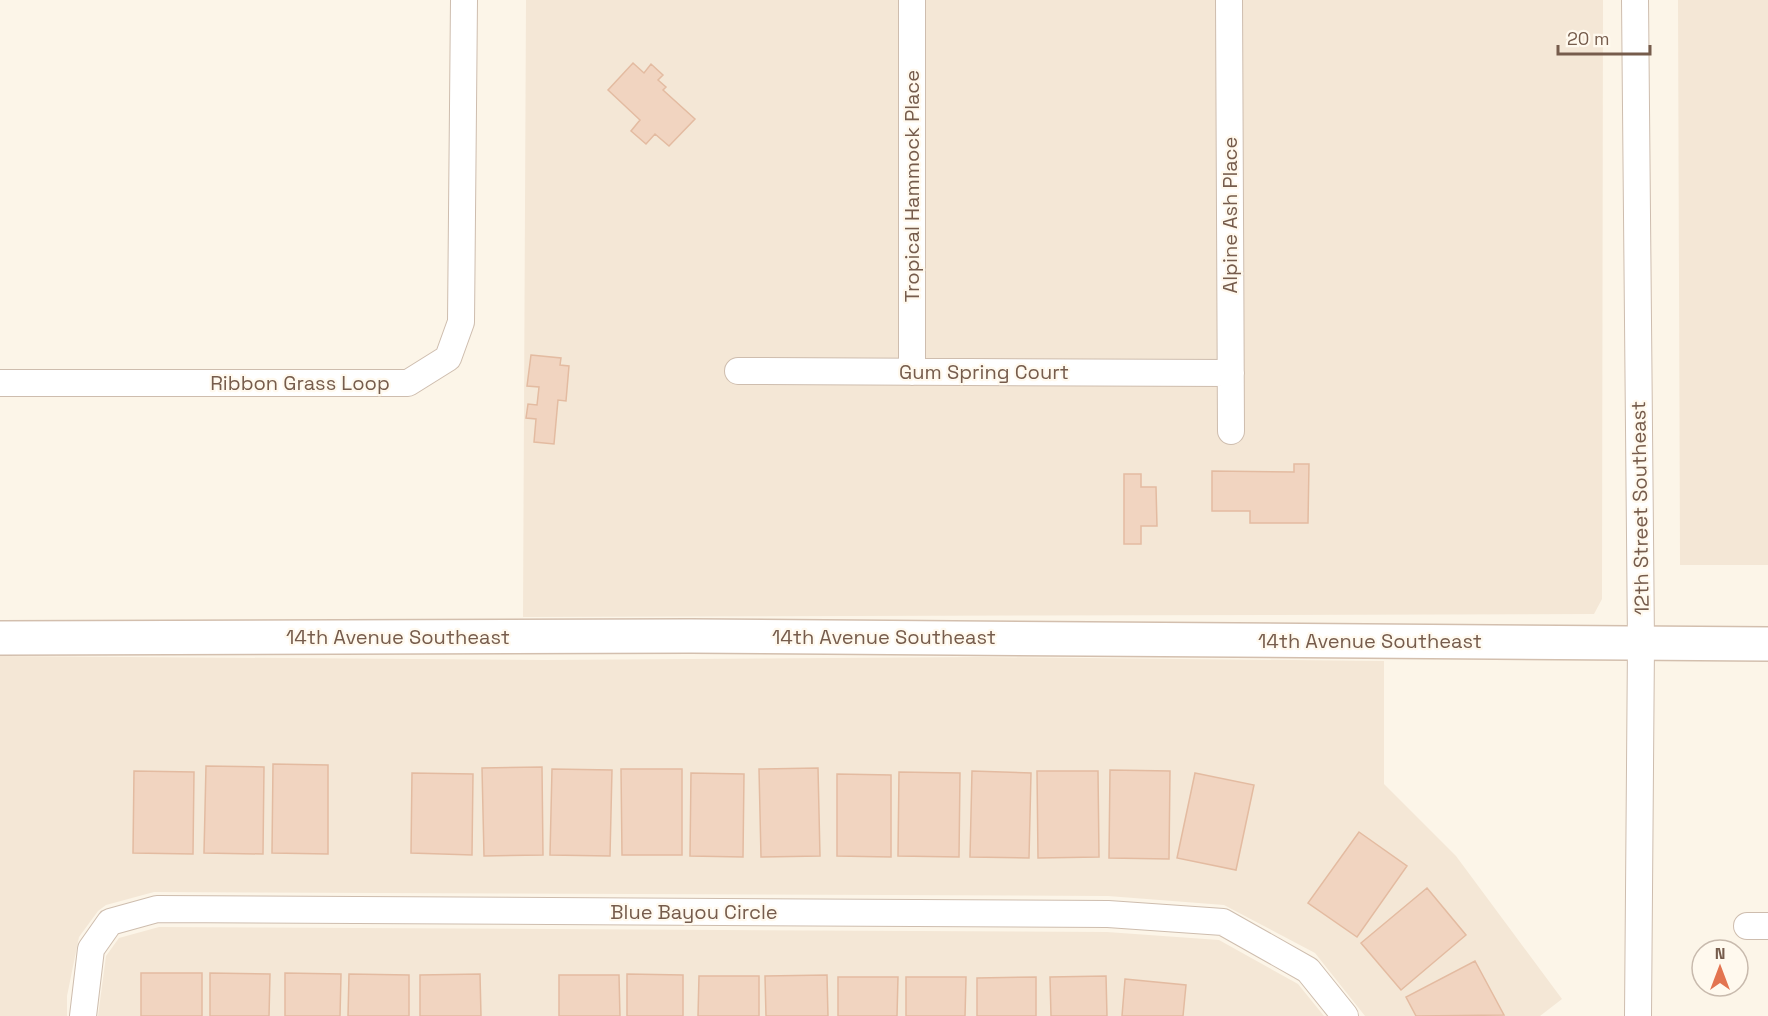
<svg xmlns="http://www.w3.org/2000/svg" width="1768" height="1016" font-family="'Space Grotesk',sans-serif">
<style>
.residential{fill:#f4e7d6}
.building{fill:#f1d4c0;stroke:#e3bba1;stroke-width:1.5}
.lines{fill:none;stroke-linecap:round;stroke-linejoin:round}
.street-casing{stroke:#cebdae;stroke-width:28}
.secondary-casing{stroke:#d3bfae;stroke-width:36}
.street{stroke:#fff;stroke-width:26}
.secondary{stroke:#fff;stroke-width:33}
.labels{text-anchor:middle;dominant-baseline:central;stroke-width:4.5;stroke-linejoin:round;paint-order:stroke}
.street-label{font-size:20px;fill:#765c4c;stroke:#fff9ee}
</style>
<rect width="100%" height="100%" fill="#fcf5e8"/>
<path class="residential" d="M526,0H1603L1602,599L1594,614L523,617Z
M1678,0H1768V565H1680Z
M0,656L545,660L980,657L1384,661V784L1456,856L1562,999L1540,1016H1365L1315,953L1224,905L1108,896L154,892L106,905L98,911L79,937L67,996V1016H0Z
M159,927L1107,932L1219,940L1298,984L1324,1016H98L106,956L119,938Z"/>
<path class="building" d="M633,63L644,73L651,64L663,75L658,80L666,87L663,90L695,119L669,146L655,134L646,144L631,131L640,120L608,90Z
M531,355L561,358L560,365L569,366L566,401L558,400L554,444L534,442L536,419L526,418L528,404L537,405L539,387L527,386Z
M1294,464H1309L1308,523H1250V511H1212V471L1294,472Z
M1124,474H1141V487H1156L1157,526H1141V544H1124Z
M273,764L328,765V854L272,853Z
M206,766L264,767L263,854L204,853Z
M542,767L543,855L484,856L482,768Z
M818,768L820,856L761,857L759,769Z
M552,769L612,770L610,856L550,855Z
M621,769H682V855H622Z
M1110,770L1170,771L1169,859L1109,858Z
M134,771L194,772L193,854L133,853Z
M972,771L1031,773L1029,858L970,857Z
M1037,771H1098L1099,857L1038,858Z
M899,772L960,773L959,857L898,856Z
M412,773L473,774L472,855L411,853Z
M691,773L744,774L743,857L690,856Z
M1195,773L1254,785L1236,870L1177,858Z
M837,774L891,775V857L837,856Z
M1359,832L1407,866L1357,937L1308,903Z
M1427,888L1466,935L1401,990L1361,943Z
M1475,961L1504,1015L1416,1016L1406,997Z
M141,973H202V1016H141Z
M210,973L270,974L269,1016H210Z
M285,973L341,974L340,1016H285Z
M349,974L409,975V1016H348Z
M480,974L481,1016H420V975Z
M627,974L683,975V1016H627Z
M559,975H619L620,1016H559Z
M827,975L828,1016H766L765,976Z
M699,976H759V1016H698Z
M1106,976L1107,1016H1051L1050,977Z
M838,977H898L897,1016H838Z
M906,977H966L965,1016H906Z
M1036,977V1016H977V978Z
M1125,979L1186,985L1183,1016H1122Z"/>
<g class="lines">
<defs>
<path id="street" d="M912,0V372
M1229,0L1231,431
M1635,0L1641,643L1638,1016
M738,371L1231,373
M0,383H408L448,358L461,322L464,0
M1747,926H1768
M83,1016L91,949L110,922L157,909L1108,914L1223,922L1308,970L1345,1016"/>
<path id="secondary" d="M0,638L691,636L1768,644"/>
</defs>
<use href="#street" class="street-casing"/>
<use href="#secondary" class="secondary-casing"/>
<use href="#street" class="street"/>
<use href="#secondary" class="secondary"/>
</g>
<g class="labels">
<g class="street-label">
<text transform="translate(912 186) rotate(-90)">Tropical Hammock Place</text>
<text transform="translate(1230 215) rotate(-90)">Alpine Ash Place</text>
<text x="984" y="372">Gum Spring Court</text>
<text x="300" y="383">Ribbon Grass Loop</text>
<text transform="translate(1640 508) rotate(-91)">12th Street Southeast</text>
<text x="398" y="637">14th Avenue Southeast</text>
<text x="884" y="637">14th Avenue Southeast</text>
<text x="1370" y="641">14th Avenue Southeast</text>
<text x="694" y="912">Blue Bayou Circle</text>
</g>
</g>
<g transform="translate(1720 968)"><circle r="28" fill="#fff9ee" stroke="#c8baad" stroke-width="1.5"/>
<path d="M0-4.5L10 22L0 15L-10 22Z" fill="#e37450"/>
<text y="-9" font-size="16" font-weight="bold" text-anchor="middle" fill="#765c4c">N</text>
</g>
<path d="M1558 45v9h92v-9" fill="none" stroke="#765c4c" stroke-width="3"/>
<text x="1567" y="45" font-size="18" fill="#765c4c" stroke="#fff9ee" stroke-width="4.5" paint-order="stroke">20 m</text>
</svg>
